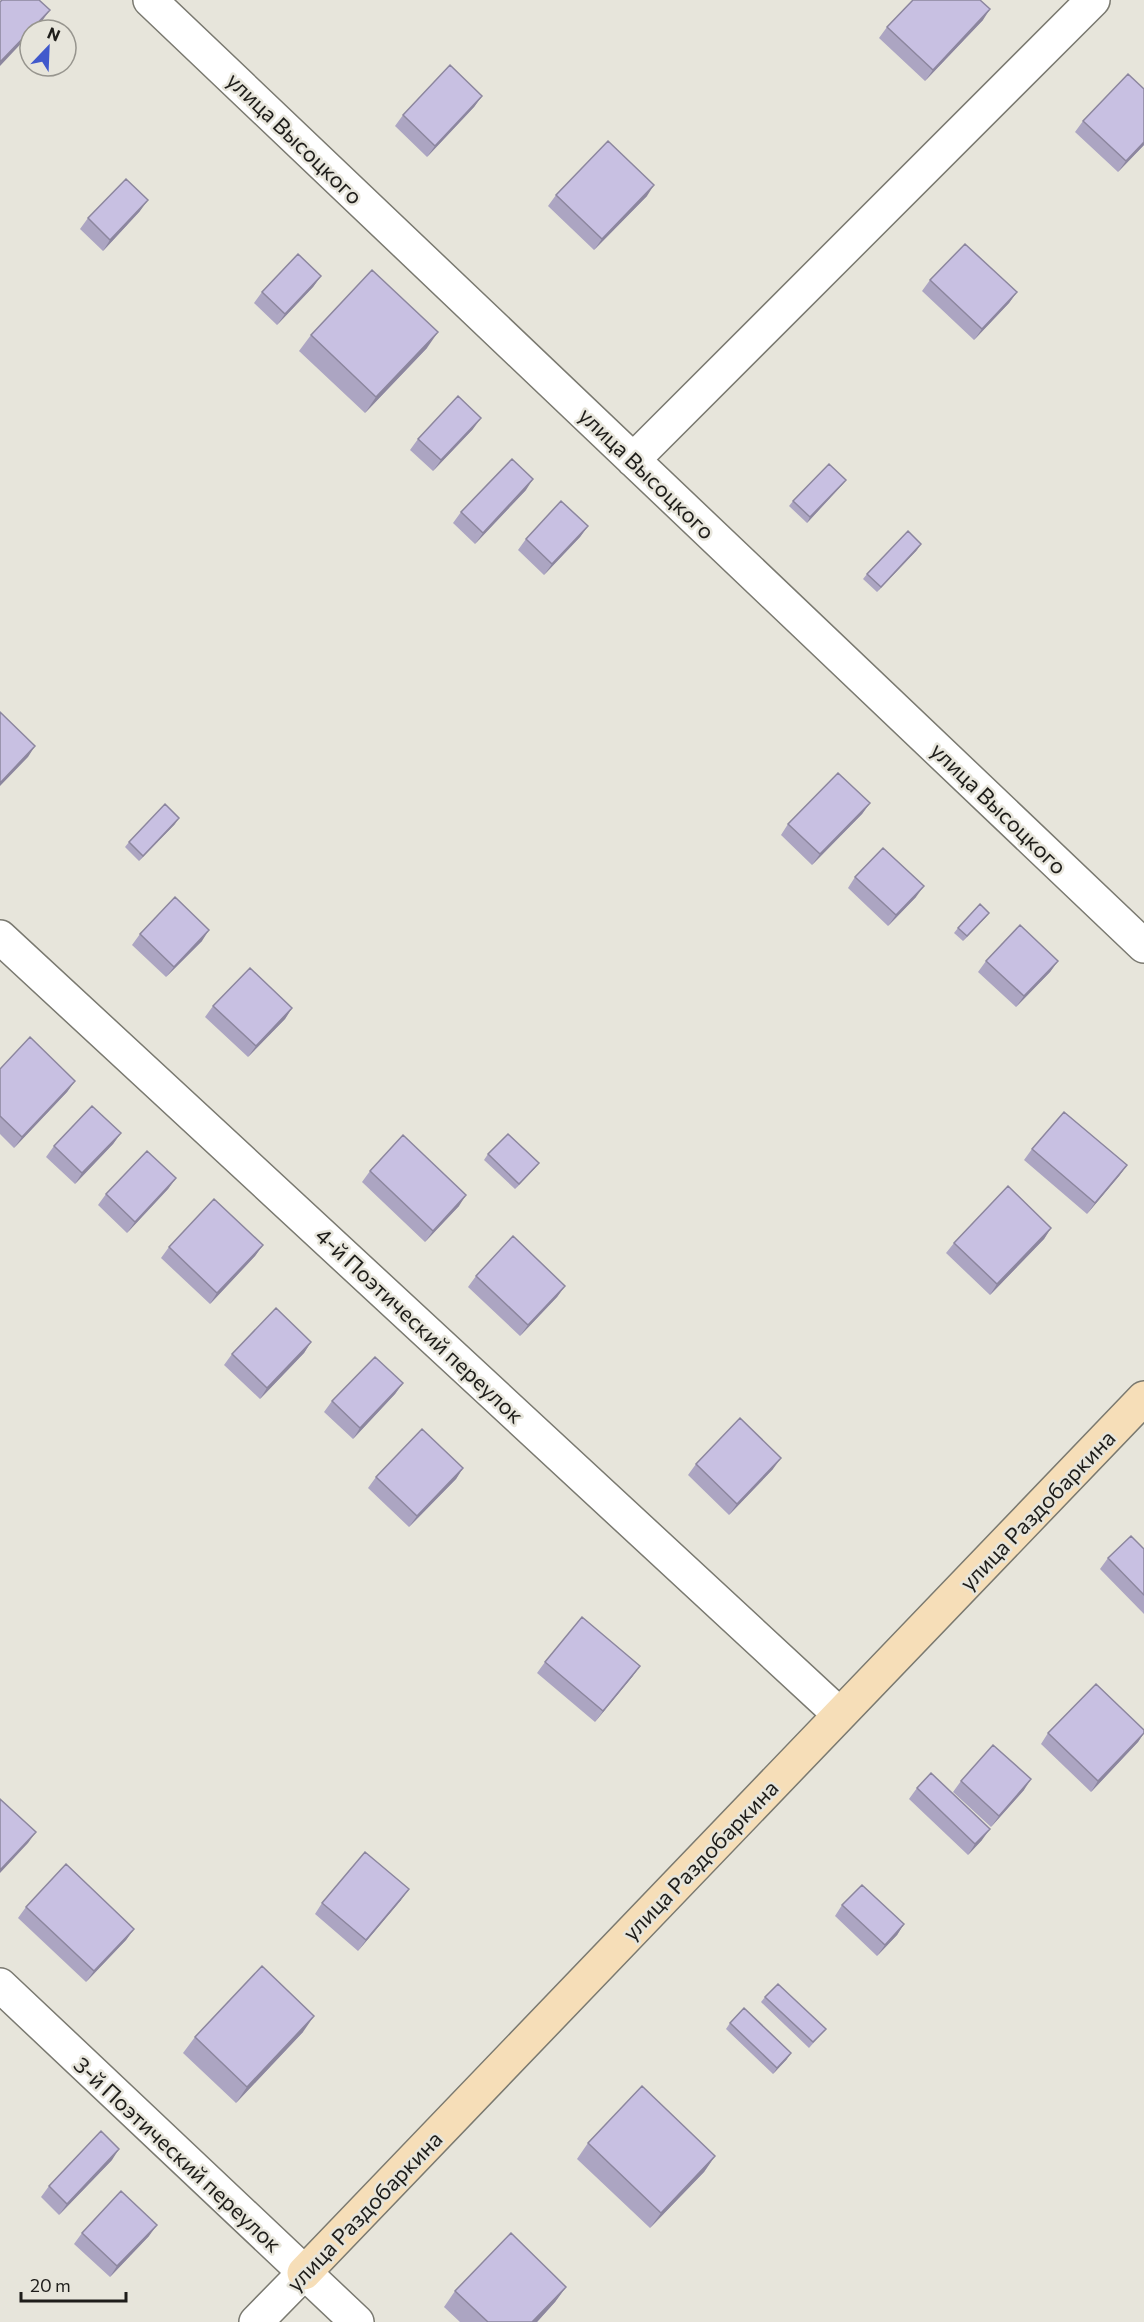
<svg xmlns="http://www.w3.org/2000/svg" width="1144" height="2322" font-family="Commissioner,sans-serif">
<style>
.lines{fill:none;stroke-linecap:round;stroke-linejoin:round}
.street-casing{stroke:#7a7970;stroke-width:36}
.secondary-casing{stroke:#7a7970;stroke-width:36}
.street{stroke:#fff;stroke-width:33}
.secondary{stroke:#f6deb8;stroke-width:33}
.wall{fill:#aca5c2}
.shaded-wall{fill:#8c869e}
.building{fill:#c8c0e2;stroke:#8c869e;stroke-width:1.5}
.labels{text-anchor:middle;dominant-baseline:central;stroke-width:5;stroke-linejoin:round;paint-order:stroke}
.street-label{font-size:22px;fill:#1e1d1a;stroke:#e7e5db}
</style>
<rect width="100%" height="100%" fill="#e7e5db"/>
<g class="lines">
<defs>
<path id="street" d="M150,0L1144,946
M633,460L1093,0
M0,937L839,1714
M0,1985L357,2322
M256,2322L304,2273"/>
<path id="secondary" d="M304,2273L1144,1398"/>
</defs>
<use href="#street" class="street-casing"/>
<use href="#secondary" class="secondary-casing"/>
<use href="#street" class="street"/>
<use href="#secondary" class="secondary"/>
</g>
<path class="wall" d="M983,20L925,81L879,38L887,27Z
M1144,89V145L1118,172L1075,132L1083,121Z
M482,96L474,107L427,157L395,126L403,115Z
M556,195L647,196L594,250L548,206Z
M140,211L103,251L80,229L88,218Z
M321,276L313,287L277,325L254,303L262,292Z
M930,280L1017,292L1009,303L974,340L922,291Z
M311,335L427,348L365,413L299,351Z
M473,429L433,471L410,450L418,439Z
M846,480L842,485L807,523L789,506L793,501Z
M526,490L475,544L453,523L461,512Z
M588,526L580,537L544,575L518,550L526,539Z
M917,550L877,592L863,579L867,574Z
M870,803L862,814L812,865L781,835L788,824Z
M175,824L139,861L125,847L129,842Z
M855,877L916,897L888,926L848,888Z
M989,913L985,918L963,941L954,933L958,928Z
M140,934L202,941L166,977L132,945Z
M986,961H1058L1050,972L1016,1007L978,972Z
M213,1006L292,1008L285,1019L248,1057L205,1017Z
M0,1069L75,1081L67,1092L14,1148L0,1134Z
M121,1133L113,1144L75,1184L46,1157L54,1146Z
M1032,1149L1127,1165L1119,1176L1087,1214L1024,1160Z
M488,1154L535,1168L515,1189L484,1160Z
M370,1171L459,1206L425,1242L362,1182Z
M176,1178L168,1189L127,1233L98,1205L106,1194Z
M1051,1228L1044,1239L990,1295L946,1253L954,1243Z
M263,1245L255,1256L210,1304L161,1258L169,1247Z
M476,1276L565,1286L557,1297L520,1336L468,1287Z
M311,1342L304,1353L260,1399L224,1365L232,1354Z
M403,1383L395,1394L353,1439L324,1412L332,1401Z
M696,1464L773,1469L729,1515L688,1475Z
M463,1468L456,1479L409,1527L368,1488L376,1477Z
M1144,1549V1614L1100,1569L1108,1558Z
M545,1662L640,1666L632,1677L595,1722L537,1673Z
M1048,1733H1144L1138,1742L1091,1792L1041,1744Z
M961,1781L1024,1790L991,1827L953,1792Z
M917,1788L982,1840L968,1855L909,1799Z
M401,1900L358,1951L315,1914L322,1903Z
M842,1905L904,1924L897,1935L877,1956L835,1916Z
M26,1907L134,1929L126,1940L86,1982L18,1918Z
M765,1997L826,2029L809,2048L761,2002Z
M730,2023L787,2059L773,2074L726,2029Z
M303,2032L236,2103L183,2053L195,2037Z
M588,2143L715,2156L704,2172L650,2228L577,2159Z
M112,2160L59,2215L41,2197L49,2186Z
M82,2233L149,2236L110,2277L74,2244Z
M566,2287L555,2302L537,2322H460L444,2307L455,2291Z"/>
<path class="shaded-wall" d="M990,9L983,20L925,81L933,70Z
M50,10L42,21L34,30H31Z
M30,31V34L0,66V62Z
M482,96L474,107L427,157L435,146Z
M1144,142V145L1118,172L1126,161Z
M654,185L647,196L594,250L602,239Z
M148,200L140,211L103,251L110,240Z
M321,276L313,287L277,325L285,314Z
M1017,292L1009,303L974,340L982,329Z
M438,332L427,348L365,413L376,397Z
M481,418L473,429L433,471L441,460Z
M533,479L526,490L475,544L483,533Z
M846,480L842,485L807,523L810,517Z
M588,526L580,537L544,575L552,564Z
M921,544L917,550L877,592L881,587Z
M35,746L28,757L0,786V783Z
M870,803L862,814L812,865L820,854Z
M179,818L175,824L139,861L143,856Z
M924,886L916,897L888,926L896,915Z
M989,913L985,918L963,941L967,936Z
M209,930L202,941L166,977L174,967Z
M1058,961L1050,972L1016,1007L1024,996Z
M292,1008L285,1019L248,1057L256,1046Z
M75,1081L67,1092L14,1148L22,1137Z
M121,1133L113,1144L75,1184L82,1173Z
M539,1163L535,1168L515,1189L519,1184Z
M1127,1165L1119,1176L1087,1214L1095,1203Z
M176,1178L168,1189L127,1233L135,1222Z
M466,1195L459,1206L425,1242L433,1231Z
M1051,1228L1044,1239L990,1295L997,1284Z
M263,1245L255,1256L210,1304L217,1293Z
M565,1286L557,1297L520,1336L528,1325Z
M311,1342L304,1353L260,1399L267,1388Z
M403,1383L395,1394L353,1439L360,1428Z
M781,1458L773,1469L729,1515L737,1504Z
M463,1468L456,1479L409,1527L417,1516Z
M640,1666L632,1677L595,1722L603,1711Z
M1144,1733L1138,1742L1091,1792L1098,1781Z
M1031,1779L1024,1790L991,1827L999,1816Z
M990,1829L982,1840L968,1855L975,1844Z
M36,1832L28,1843L0,1873V1870Z
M409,1889L401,1900L358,1951L366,1940Z
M904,1924L897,1935L877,1956L885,1945Z
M134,1929L126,1940L86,1982L94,1971Z
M314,2016L303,2032L236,2103L247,2087Z
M791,2053L787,2059L773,2074L777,2068Z
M119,2149L112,2160L59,2215L67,2204Z
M715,2156L704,2172L650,2228L661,2213Z
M157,2225L149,2236L110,2277L117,2266Z
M566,2287L555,2302L537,2322H532Z"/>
<path class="building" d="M2,0H39L50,10L0,62V2Z
M913,0H980L990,9L933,70L887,27Z
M450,65L482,96L435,146L403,115Z
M1128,74L1144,89V142L1126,161L1083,121Z
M608,141L654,185L602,239L556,195Z
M126,179L148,200L110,240L88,218Z
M965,244L1017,292L982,329L930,280Z
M298,254L321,276L285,314L262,292Z
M372,270L438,332L376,397L311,335Z
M458,396L481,418L441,460L418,439Z
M512,459L533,479L483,533L461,512Z
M829,464L846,480L810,517L793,501Z
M561,501L588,526L552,564L526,539Z
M908,531L921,544L881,587L867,574Z
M0,712L35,746L0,783Z
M838,773L870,803L820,854L788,824Z
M165,804L179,818L143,856L129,842Z
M883,848L924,886L896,915L855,877Z
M175,897L209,930L174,967L140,934Z
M980,904L989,913L967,936L958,928Z
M1020,925L1058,961L1024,996L986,961Z
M250,968L292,1008L256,1046L213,1006Z
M30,1037L75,1081L22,1137L0,1116V1069Z
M92,1106L121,1133L82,1173L54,1146Z
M1064,1112L1127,1165L1095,1203L1032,1149Z
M508,1134L539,1163L519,1184L488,1154Z
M403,1135L466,1195L433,1231L370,1171Z
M147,1151L176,1178L135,1222L106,1194Z
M1008,1186L1051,1228L997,1284L954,1243Z
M214,1199L263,1245L217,1293L169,1247Z
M513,1236L565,1286L528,1325L476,1276Z
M276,1308L311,1342L267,1388L232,1354Z
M375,1357L403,1383L360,1428L332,1401Z
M740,1418L781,1458L737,1504L696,1464Z
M422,1429L463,1468L417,1516L376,1477Z
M1131,1536L1144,1549V1595L1108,1558Z
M582,1617L640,1666L603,1711L545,1662Z
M1096,1684L1144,1730V1733L1098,1781L1048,1733Z
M993,1745L1031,1779L999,1816L961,1781Z
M931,1773L990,1829L975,1844L917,1788Z
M0,1799L36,1832L0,1870Z
M365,1852L409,1889L366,1940L322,1903Z
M66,1864L134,1929L94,1971L26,1907Z
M862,1885L904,1924L885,1945L842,1905Z
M262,1966L314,2016L247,2087L195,2037Z
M778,1984L826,2029L813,2042L765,1997Z
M744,2008L791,2053L777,2068L730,2023Z
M642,2086L715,2156L661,2213L588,2143Z
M101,2131L119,2149L67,2204L49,2186Z
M121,2191L157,2225L117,2266L82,2233Z
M511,2233L566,2287L532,2322H488L455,2291Z"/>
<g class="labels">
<g class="street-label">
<text transform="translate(295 138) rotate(44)">улица Высоцкого</text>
<text transform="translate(647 473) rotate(44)">улица Высоцкого</text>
<text transform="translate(999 808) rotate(44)">улица Высоцкого</text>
<text transform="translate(420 1325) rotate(43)">4-й Поэтический переулок</text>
<text transform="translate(1037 1510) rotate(-46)">улица Раздобаркина</text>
<text transform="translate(700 1860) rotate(-46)">улица Раздобаркина</text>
<text transform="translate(178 2154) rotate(43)">3-й Поэтический переулок</text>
<text transform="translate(364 2211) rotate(-46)">улица Раздобаркина</text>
</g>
</g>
<g transform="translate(48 48) rotate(23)"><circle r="28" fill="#e7e5db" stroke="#97958e" stroke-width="1.5"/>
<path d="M0-4.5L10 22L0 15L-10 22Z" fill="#4159cc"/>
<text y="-9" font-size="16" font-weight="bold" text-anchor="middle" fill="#1e1d1a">N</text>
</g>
<path d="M21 2292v9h105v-9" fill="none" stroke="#1e1d1a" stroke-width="3"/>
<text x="30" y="2292" font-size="18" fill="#1e1d1a" stroke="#e7e5db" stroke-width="4.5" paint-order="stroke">20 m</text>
</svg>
